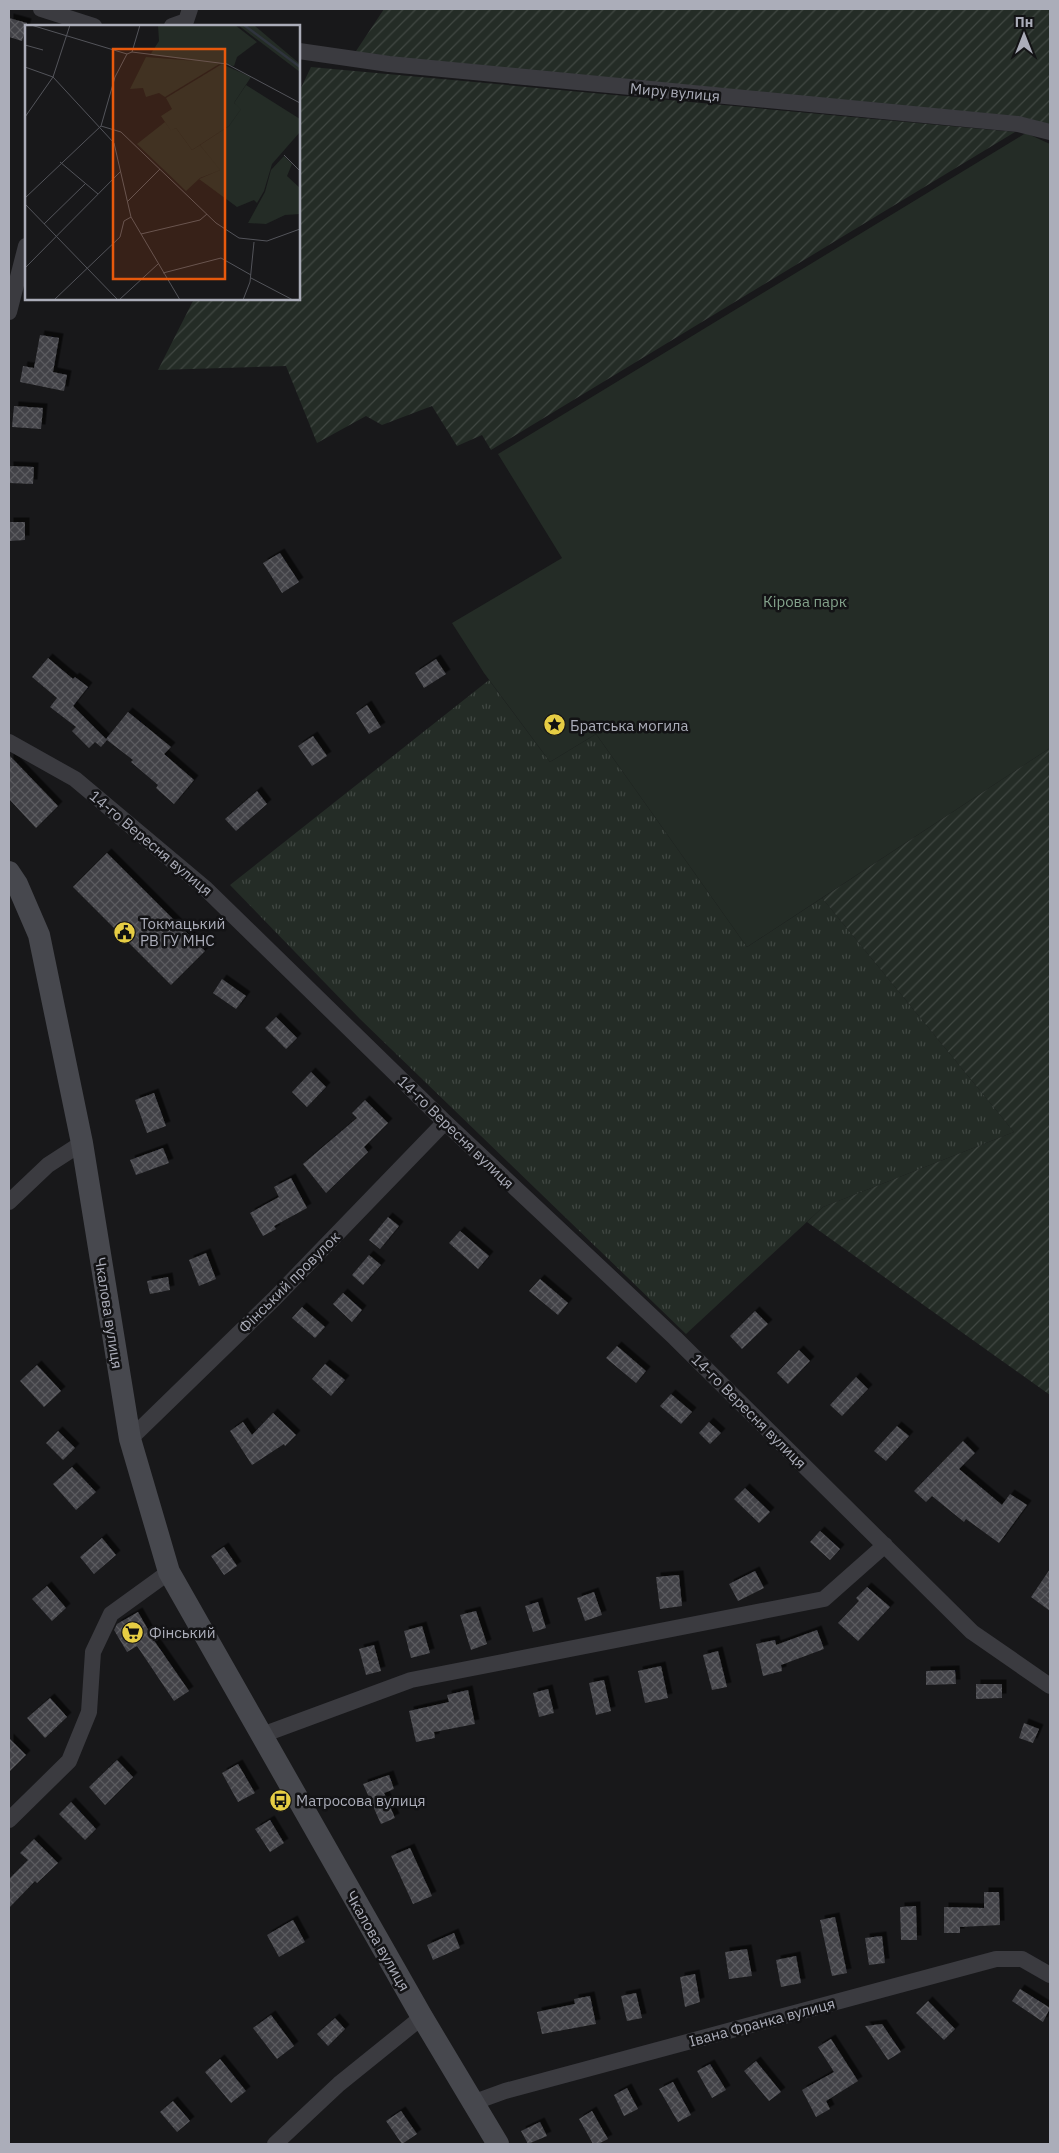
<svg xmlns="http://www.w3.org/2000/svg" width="1059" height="2153" font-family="'IBM Plex Sans',sans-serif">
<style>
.grass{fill:url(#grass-tufts)}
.park{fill:#242c26}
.garden{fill:url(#garden-furrows)}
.building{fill:url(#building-cross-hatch);filter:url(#shadow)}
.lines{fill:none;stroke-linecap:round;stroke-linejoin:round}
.minor{stroke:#3b3b40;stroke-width:16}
.secondary{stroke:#47484e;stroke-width:22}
.labels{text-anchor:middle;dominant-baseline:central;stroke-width:5;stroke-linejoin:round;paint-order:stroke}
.street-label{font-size:15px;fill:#abadb9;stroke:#131315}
.park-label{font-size:15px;fill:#83a28b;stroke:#131315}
.poi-label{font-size:15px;fill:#abadb9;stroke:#131315;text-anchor:start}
.inset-river{fill:none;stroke:#2f343d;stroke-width:2.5}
.inset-road{fill:none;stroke:#53545a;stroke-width:1}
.view{fill:#e8590c;fill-opacity:0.15;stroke:#e8590c;stroke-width:2.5}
.inset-edge{fill:none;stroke:#abadb9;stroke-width:2.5}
</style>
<defs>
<pattern id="grass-tufts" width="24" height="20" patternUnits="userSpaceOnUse" patternTransform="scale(1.25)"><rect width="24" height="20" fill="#242c26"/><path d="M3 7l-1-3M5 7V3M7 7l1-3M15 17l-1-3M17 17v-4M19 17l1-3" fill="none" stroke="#414843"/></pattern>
<pattern id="garden-furrows" width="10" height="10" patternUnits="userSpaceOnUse" patternTransform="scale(1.25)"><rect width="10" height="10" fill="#242c26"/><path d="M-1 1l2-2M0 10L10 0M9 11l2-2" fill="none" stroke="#414843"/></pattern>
<pattern id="building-cross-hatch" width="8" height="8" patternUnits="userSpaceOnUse" patternTransform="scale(1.25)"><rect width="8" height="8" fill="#424247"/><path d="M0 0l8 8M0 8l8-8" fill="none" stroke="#5b5b5f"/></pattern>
<filter id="shadow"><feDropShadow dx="4.5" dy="-4.5" stdDeviation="0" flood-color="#0009"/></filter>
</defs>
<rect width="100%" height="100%" fill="#18181a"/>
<path class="grass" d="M489,680L550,762L596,734L747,947L822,898L1014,1132L823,1207L686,1334L360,1019L230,885Z"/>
<path class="park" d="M1026,133L1050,144V748L747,947L596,734L550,762L484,673L452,623L562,558L498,454Z"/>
<path class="garden" d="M384,9H1050V124L354,54Z
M311,67L1015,132L491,450L482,435L457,446L432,406L382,425L366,416L317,443L286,366L158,370L194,299H299V92Z
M1050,748V1395L807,1222L823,1207L1014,1132L822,898Z"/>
<path class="building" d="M9,18L27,23L22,41L9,37Z
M40,335L59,338L53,372L67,375L64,391L20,382L23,366L34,368Z
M14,406L43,408L41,429L12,427Z
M9,466L34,467L33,484L9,483Z
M9,522H25V540L9,541Z
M280,553L299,582L282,593L263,563Z
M48,658L73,679L75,677L88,687L73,706L106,739L128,712L171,747L164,754L194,780L174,804L156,788L158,785L131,762L133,760L107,740L101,747L95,742L89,748L72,731L76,727L50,707L57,698L32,677Z
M436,659L446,674L424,688L415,673Z
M367,705L381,727L369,734L356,713Z
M313,736L327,756L312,766L298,746Z
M9,755L58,806L36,828L9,799Z
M257,791L267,804L236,831L225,819Z
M107,853L205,951L171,985L73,887Z
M222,979L246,996L236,1009L213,993Z
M276,1017L297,1038L286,1049L265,1028Z
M311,1072L326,1087L307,1107L292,1092Z
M154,1093L166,1126L147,1133L135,1100Z
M365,1100L388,1123L364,1147L368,1152L326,1193L303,1164L357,1118L352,1113Z
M163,1148L169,1163L136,1175L130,1160Z
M291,1178L307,1208L274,1226L276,1229L263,1236L250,1213L279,1197L274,1187Z
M388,1217L399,1226L380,1249L369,1240Z
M460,1231L489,1256L478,1269L449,1243Z
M206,1253L216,1279L199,1286L189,1260Z
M369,1255L381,1265L363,1285L352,1275Z
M168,1277L170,1290L150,1294L147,1281Z
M540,1279L568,1303L558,1315L529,1291Z
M343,1293L362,1310L352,1322L333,1304Z
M302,1307L325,1327L315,1338L292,1318Z
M755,1311L768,1324L742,1349L730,1336Z
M617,1346L646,1371L636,1383L606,1358Z
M799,1350L810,1361L788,1384L777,1373Z
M325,1364L345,1380L331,1396L312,1379Z
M37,1365L61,1391L44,1407L20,1381Z
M856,1377L868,1389L842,1416L830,1405Z
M671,1394L692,1412L681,1424L660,1406Z
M273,1413L296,1435L285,1446L284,1444L252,1465L230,1431L243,1422L252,1435Z
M709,1422L721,1433L710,1444L699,1433Z
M897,1426L909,1436L886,1461L874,1451Z
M58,1431L75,1448L63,1460L46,1443Z
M963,1441L975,1453L959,1469L1002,1505L1010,1494L1027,1505L999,1543L966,1519L964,1522L932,1496L926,1502L914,1491Z
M72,1467L96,1492L76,1510L53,1484Z
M745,1488L770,1512L759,1523L734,1499Z
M820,1531L840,1549L830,1560L810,1542Z
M102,1538L116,1555L94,1574L80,1557Z
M224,1547L237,1566L224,1575L211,1556Z
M1050,1569V1611L1031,1597Z
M755,1571L764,1588L738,1601L729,1584Z
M679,1575L682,1606L660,1609L656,1577Z
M47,1586L66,1608L52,1621L32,1599Z
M867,1587L890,1607L858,1641L838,1623L859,1601L856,1598Z
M594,1592L602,1615L585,1621L577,1598Z
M538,1602L546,1628L533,1632L525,1606Z
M476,1611L487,1644L471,1650L460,1615Z
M138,1612L155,1642L189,1691L174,1701L137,1646L127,1652L114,1630L117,1624Z
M422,1626L430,1653L411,1658L404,1631Z
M817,1630L824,1649L781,1665L782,1671L763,1676L756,1644L775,1640L776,1645Z
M374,1645L381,1671L366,1675L359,1649Z
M718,1651L727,1687L712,1690L703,1655Z
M661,1666L668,1698L645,1703L638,1671Z
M955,1670L956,1684L926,1685V1671Z
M604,1680L611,1711L596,1715L589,1683Z
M976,1684H1002V1698L976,1699Z
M548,1689L554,1713L539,1717L533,1693Z
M468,1690L475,1724L434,1732L435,1738L416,1742L409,1711L449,1702L447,1695Z
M50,1698L67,1717L45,1738L27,1718Z
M1024,1723L1039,1729L1033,1743L1019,1738Z
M9,1738L26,1755L9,1772Z
M117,1760L133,1777L105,1805L89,1787Z
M238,1764L255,1793L238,1802L222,1773Z
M389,1775L394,1789L384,1793L395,1818L381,1824L363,1784Z
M71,1802L96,1829L85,1840L59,1814Z
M270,1820L284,1843L270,1852L255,1829Z
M34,1839L58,1863L37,1883L35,1881L9,1908V1879L28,1860L20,1853Z
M410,1848L432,1896L413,1904L391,1856Z
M984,1892H999L1000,1925L960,1927V1933H944V1907L984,1908Z
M916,1906L917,1940H901L900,1907Z
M835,1917L847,1973L832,1976L820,1920Z
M293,1920L305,1942L279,1957L267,1935Z
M454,1933L460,1948L433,1960L427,1945Z
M882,1936L885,1963L869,1965L865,1938Z
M747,1949L752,1976L729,1979L725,1952Z
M796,1956L801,1983L781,1987L776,1960Z
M695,1974L700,2002L685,2007L680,1977Z
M1020,1989L1050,2008L1043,2022L1012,2001Z
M636,1993L642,2018L627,2021L621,1996Z
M590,1996L596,2024L542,2034L537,2012L575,2004L574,1999Z
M928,2001L955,2029L944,2040L916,2013Z
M271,2015L294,2046L277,2059L253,2028Z
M335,2018L345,2029L328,2046L317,2034Z
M882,2024L901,2052L888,2060L865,2026Z
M831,2039L858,2081L826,2101L830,2109L816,2117L802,2090L834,2072L818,2047Z
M220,2059L246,2091L231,2103L205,2072Z
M756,2061L781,2092L769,2101L744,2071Z
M710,2064L726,2090L712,2098L697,2071Z
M673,2082L691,2115L678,2122L659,2089Z
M627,2088L638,2109L624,2116L614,2095Z
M173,2101L190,2121L177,2132L160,2112Z
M401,2111L417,2134L402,2144L386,2121Z
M592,2111L608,2139L598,2144H593L579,2119Z
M540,2122L547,2136L528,2144L521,2131Z"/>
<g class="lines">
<path class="minor" d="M41,9L94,26
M172,26L186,21L190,9
M299,51L389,64L1018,124L1050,132
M9,312L26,246
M9,742L75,779L206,889L445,1122L675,1338L972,1632L1050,1686
M9,1202L48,1165L82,1143
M130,1439L275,1298L445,1122
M262,1735L411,1680L824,1599L885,1545
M9,1820L69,1761L89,1712L93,1652L111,1614L169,1572
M472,2103L505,2091L996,1959H1022L1050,1975
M275,2144L339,2084L422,2017"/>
<path class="secondary" d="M9,872L17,884L39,935L82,1143L130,1439L169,1572L422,2017L498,2144"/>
</g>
<defs>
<symbol id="sight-disc" viewBox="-11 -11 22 22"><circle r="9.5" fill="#e6cd44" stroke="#131315"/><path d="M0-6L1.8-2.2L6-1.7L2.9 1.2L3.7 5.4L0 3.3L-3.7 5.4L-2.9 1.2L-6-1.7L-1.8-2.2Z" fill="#111"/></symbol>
<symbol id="civic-disc" viewBox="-11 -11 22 22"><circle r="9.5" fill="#e6cd44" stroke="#131315"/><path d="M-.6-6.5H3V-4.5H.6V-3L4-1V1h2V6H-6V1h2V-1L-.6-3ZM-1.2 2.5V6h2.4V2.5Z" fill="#111"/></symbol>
<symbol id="supermarket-disc" viewBox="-11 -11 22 22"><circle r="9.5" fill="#e6cd44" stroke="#131315"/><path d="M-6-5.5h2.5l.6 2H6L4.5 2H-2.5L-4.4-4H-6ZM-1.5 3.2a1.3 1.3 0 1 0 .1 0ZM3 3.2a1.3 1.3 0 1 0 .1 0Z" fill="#111"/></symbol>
<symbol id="bus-disc" viewBox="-11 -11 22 22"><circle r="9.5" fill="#e6cd44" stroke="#131315"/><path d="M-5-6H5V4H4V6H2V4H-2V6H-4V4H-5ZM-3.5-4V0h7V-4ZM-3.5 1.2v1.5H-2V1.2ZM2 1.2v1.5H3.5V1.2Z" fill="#111"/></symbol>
</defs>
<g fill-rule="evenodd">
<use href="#sight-disc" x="542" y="712" width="25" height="25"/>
<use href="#civic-disc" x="112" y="920" width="25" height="25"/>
<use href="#supermarket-disc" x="120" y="1620" width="25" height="25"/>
<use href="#bus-disc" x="268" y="1788" width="25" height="25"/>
</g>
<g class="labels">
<g class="street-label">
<text transform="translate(675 92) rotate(5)">Миру вулиця</text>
<text transform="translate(151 843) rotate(40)">14-го Вересня вулиця</text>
<text transform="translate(456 1132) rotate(44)">14-го Вересня вулиця</text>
<text transform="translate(289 1282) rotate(-45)">Фінський провулок</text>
<text transform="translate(109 1313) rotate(81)">Чкалова вулиця</text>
<text transform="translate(749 1411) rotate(45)">14-го Вересня вулиця</text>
<text transform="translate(378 1941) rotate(60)">Чкалова вулиця</text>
<text transform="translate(762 2022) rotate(-15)">Івана Франка вулиця</text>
</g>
<g class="park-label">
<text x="805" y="601">Кірова парк</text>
</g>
<g class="poi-label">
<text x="570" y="725">Братська могила</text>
<text x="140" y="923">Токмацький<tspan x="140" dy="17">РВ ГУ МНС</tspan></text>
<text x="149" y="1632">Фінський</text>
<text x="296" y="1800">Матросова вулиця</text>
</g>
</g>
<g transform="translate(25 25)">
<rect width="275" height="275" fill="#18181a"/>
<path d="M140,97L146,105L151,103L167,125L175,120L196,145L175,153L161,166L112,119Z" fill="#242c26"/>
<path d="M213,0L230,1L275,39V47Z" fill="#242c26"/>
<path d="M197,39L226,52L209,78L217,83L204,101L167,125L151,103L146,106L136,91L147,84L141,73Z" fill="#242c26"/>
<path d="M133,0H210L232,17L212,32L209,41L125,30L134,16ZM121,32L196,38L140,72L134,68L121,72L118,63L105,64ZM221,60L275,94V107L247,139L239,166L232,178L229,175L212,182L174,154L195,145L175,120L204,101L216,84L209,78ZM259,131L267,139L262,151L275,163V189L260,190L241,199L223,198L240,167L246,145Z" fill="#242c26"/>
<path class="inset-river" d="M219,0L275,42"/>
<path class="inset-road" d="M6,0L102,29M0,20L18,25M107,27L202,39L275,78M0,42L28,52M28,52L89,118L106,192L155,275M0,92L28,52L45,0M76,101L96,107L191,198L214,213L242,216L275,204M259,130L275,146M35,137L73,169M0,173L76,101L90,52L102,29L107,27L115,0M102,177L135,144M0,179L93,275M19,199L60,159M116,209L175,195L182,189M0,243L96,146M138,248L196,233L226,250M226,253L268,275M29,275L95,212L99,196L106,192M94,275L133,239M218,275L225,257L229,217"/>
<path class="view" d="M88,24H200V254H88Z"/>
<rect width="275" height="275" class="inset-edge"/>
</g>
<rect width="1059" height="2153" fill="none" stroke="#abadb9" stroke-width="20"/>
<g transform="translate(1024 35)" stroke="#131315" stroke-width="4" paint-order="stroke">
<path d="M0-4L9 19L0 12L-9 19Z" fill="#abadb9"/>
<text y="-8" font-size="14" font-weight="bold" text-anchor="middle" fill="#abadb9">Пн</text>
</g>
</svg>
